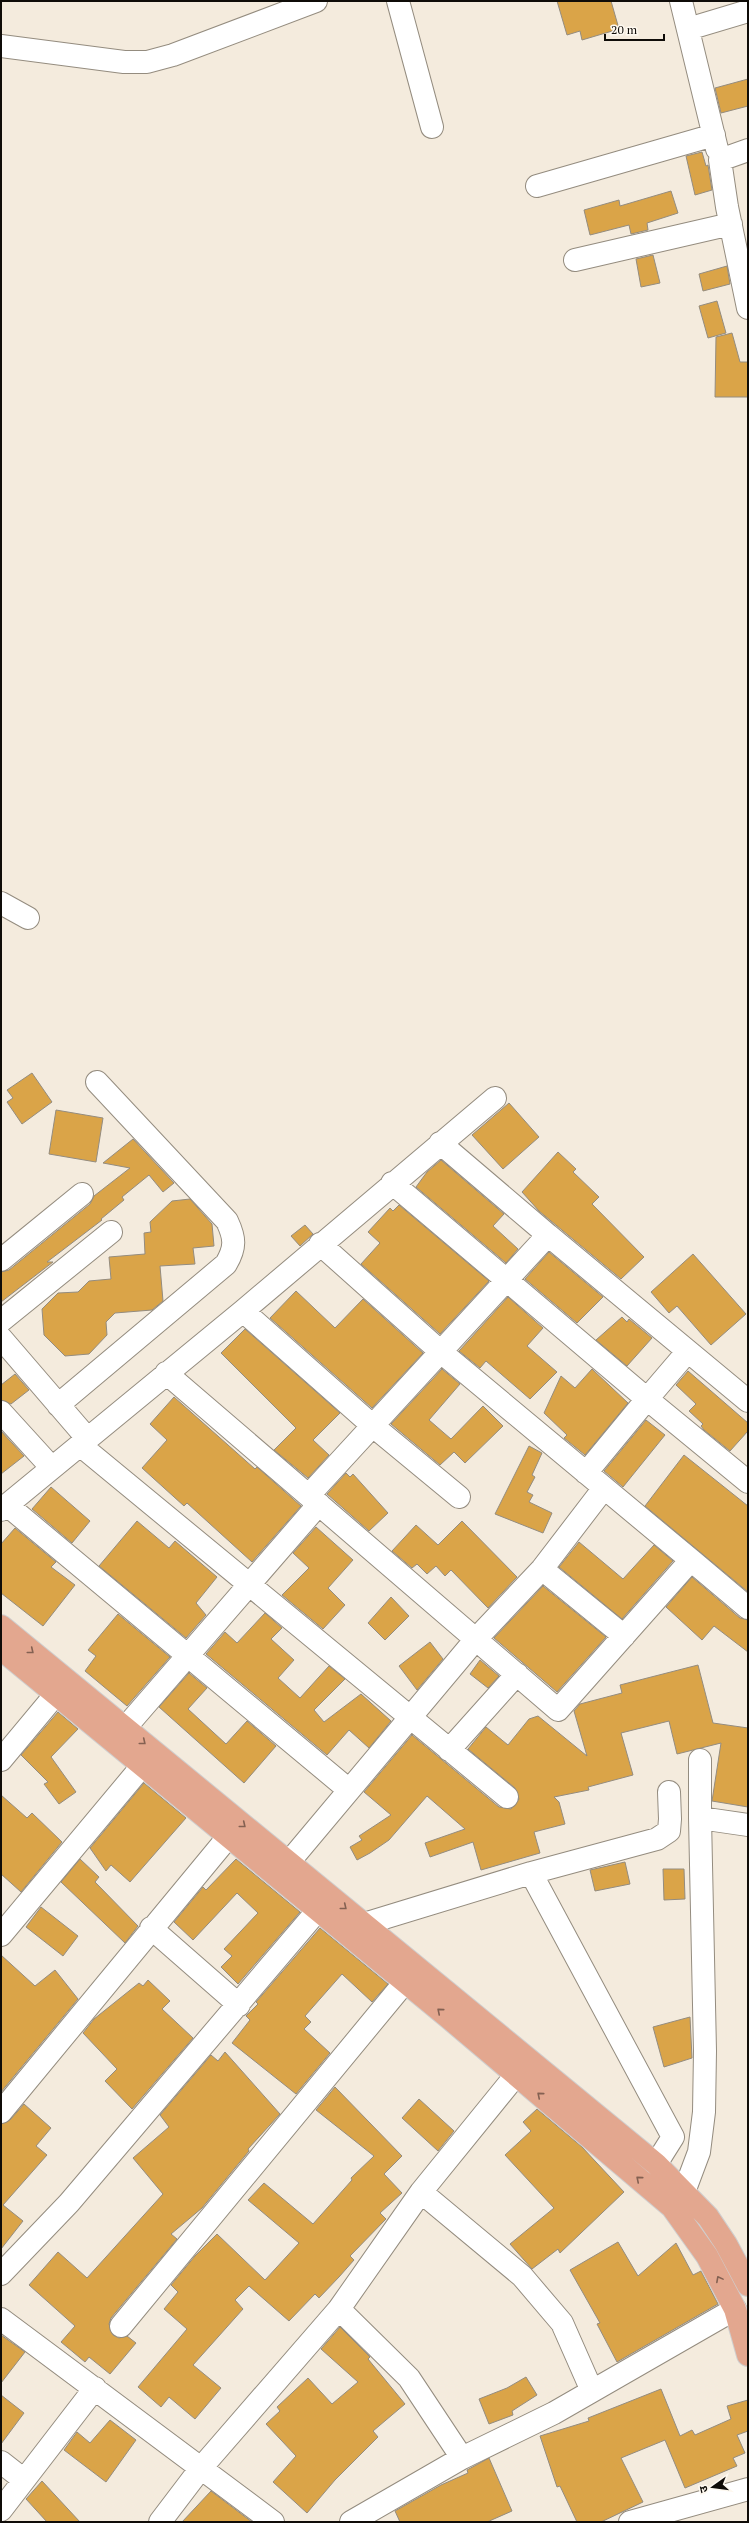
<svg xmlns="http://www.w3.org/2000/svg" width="749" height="2523" font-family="'PT Serif','Noto Sans Devanagari',serif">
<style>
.building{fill:#daa448;stroke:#948c7f}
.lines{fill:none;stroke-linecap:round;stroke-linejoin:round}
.minor-casing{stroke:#948c7f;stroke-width:24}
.major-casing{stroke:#cfcece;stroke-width:24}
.minor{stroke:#fff;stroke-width:22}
.major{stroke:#e3a78f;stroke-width:22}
.oneway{stroke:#846152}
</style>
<rect width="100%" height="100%" fill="#f4ebdd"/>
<path class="building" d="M557,1H611L619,29L582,40L580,31L567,35Z
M748,79V106L721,113L715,88Z
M702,152L706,166L708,165L712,190L695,195L686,156Z
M671,191L678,213L647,223L648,230L631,234L629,225L590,235L584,210L619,200L620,206Z
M653,255L660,283L641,287L636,259Z
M727,266L730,284L703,291L699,274Z
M717,301L726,333L708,338L699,306Z
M732,333L740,362H748V397H715L716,337Z
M32,1073L52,1102L22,1124L7,1102L13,1098L7,1090Z
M509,1103L539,1137L503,1169L472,1135Z
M56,1110L103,1118L96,1162L49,1154Z
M133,1139L174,1183L163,1192L149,1175L122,1197L124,1200L101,1219L102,1220L47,1262H53L1,1302V1272L9,1270L90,1204L94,1196L130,1168L103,1163Z
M558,1152L576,1169L573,1172L599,1197L592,1204L644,1257L621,1279L539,1211L522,1192Z
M441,1160L504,1214L493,1226L518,1249L506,1263L416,1187L427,1172Z
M190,1199L212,1224L214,1246L193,1248L195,1264L160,1266L163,1301L152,1310L115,1313L106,1322L107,1335L89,1354L65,1356L44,1335L42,1309L58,1293L78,1292L89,1281L111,1279L109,1257L145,1254L144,1233L151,1232L150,1222L172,1201Z
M399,1205L489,1281L440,1334L361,1264L380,1243L368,1232L390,1208L393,1211Z
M305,1225L313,1234L300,1246L291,1236Z
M549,1252L603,1297L577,1323L525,1279Z
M693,1254L746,1314L711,1345L677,1306L669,1313L651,1292Z
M296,1291L335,1328L363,1299L423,1353L372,1408L270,1318Z
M508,1297L543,1328L527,1346L557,1372L530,1399L486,1361L480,1368L459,1351Z
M622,1317L627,1322L629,1319L652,1338L627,1366L596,1340Z
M245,1329L340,1413L313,1440L329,1455L308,1478L274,1450L296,1428L221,1353Z
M442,1369L460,1384L429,1420L451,1439L483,1406L503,1426L465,1463L454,1452L440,1465L391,1424Z
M592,1369L628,1403L585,1455L564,1438L567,1435L544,1413L561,1376L575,1388Z
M688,1371L748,1423V1431L730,1451L704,1430L701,1426L703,1424L689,1411L696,1404L676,1385Z
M15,1374L29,1390L11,1404L1,1400V1385Z
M174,1397L255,1469L257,1467L301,1506L252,1562L187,1503L184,1506L142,1468L167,1440L150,1424Z
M646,1420L665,1435L623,1487L604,1471Z
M1,1431L24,1456L1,1474Z
M529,1446L542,1453L532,1475L535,1477L527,1492L533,1495L529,1502L552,1513L543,1533L495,1514Z
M684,1455L748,1506V1592L645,1506Z
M346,1473L350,1477L353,1474L388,1513L369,1531L327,1494Z
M51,1487L90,1521L72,1543L32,1509Z
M137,1521L169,1548L175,1541L217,1577L196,1603L206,1615L186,1638L99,1566Z
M462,1521L517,1577L488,1608L451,1570L445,1576L436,1566L427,1574L417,1564L412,1568L392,1551L416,1525L438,1545Z
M316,1527L353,1560L328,1588L345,1605L323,1629L282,1595L309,1568L293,1553Z
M15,1528L56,1562L51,1567L75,1585L43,1626L1,1593V1544Z
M579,1542L623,1579L654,1545L673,1561L622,1619L559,1567Z
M692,1577L740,1618L748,1620V1652L714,1626L702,1640L666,1607Z
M543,1586L606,1637L557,1692L494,1638Z
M391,1597L409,1616L385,1640L368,1623Z
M265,1613L282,1628L271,1639L294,1660L278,1678L300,1698L329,1666L345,1679L314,1710L324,1722L361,1694L391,1721L369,1748L349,1730L327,1755L206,1654L225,1632L237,1643Z
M118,1614L170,1657L127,1706L85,1671L96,1656L88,1650Z
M430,1642L443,1659L417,1690L399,1666Z
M480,1660L499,1676L488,1688L470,1674Z
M698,1665L713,1723L748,1728V1807L712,1801L721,1743L677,1754L669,1721L621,1733L633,1775L588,1787L589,1790L554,1797L559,1802L565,1824L534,1832L540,1853L481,1870L473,1842L430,1857L425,1843L465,1829L427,1796L389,1840L370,1853L357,1860L350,1847L362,1840L359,1836L391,1815L364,1792L412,1735L499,1807L511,1809L519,1799L515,1788L468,1749L486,1727L508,1745L529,1719L538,1716L587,1756L574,1711L580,1704L622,1693L620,1685Z
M189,1673L207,1688L188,1709L226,1744L247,1721L276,1746L244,1783L159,1707Z
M58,1712L78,1729L51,1757L76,1792L59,1804L44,1784L48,1782L21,1755Z
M144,1783L186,1818L130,1882L111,1865L106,1871L90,1848Z
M1,1795L27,1818L32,1813L62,1842L21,1892L1,1874Z
M80,1859L99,1877L95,1882L138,1926L125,1943L61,1882Z
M236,1859L300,1912L238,1984L221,1967L232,1956L224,1949L258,1913L237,1893L193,1940L174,1922L203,1887L206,1890Z
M625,1862L630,1884L595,1891L590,1870Z
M663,1869H684L685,1899L664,1900Z
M41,1907L78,1936L63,1956L26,1927Z
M320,1928L388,1984L372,2002L342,1974L305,2016L311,2022L304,2029L330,2053L296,2094L232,2043L250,2020L246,2016L258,2004L256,2002Z
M1,1955L35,1986L55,1970L78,1999L1,2092Z
M148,1980L170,2001L162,2009L193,2038L132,2109L105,2081L117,2069L83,2033L94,2019L139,1983L143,1986Z
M690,2017L692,2058L664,2067L653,2027Z
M225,2052L280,2114L248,2149L249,2151L202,2208L171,2234L177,2239L111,2318L109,2324L113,2335L119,2338L127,2336L136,2343L110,2374L89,2357L85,2362L61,2342L75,2326L29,2285L58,2252L87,2278L163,2194L133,2158L169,2127L160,2115L211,2055L218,2061Z
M335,2087L402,2156L384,2174L402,2193L380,2213L386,2219L350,2256L354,2260L339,2277L319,2298L315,2294L289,2321L249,2286L235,2300L243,2309L193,2365L221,2388L195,2419L169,2397L161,2407L138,2387L187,2329L164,2309L178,2292L171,2285L195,2256L217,2234L265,2280L299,2243L248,2200L264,2183L313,2224L352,2180L351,2178L374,2156L316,2110Z
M419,2099L454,2131L438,2151L402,2118Z
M24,2104L51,2128L36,2146L47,2155L3,2205L23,2221L1,2249V2124L10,2120Z
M537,2109L582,2147L624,2192L560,2253L558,2249L532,2269L510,2244L554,2208L505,2155L531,2131L523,2122Z
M618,2242L638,2276L676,2243L693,2275L701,2271L718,2304L617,2362L597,2324L600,2323L570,2270Z
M340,2327L370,2357L368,2359L405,2404L373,2431L378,2437L335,2480L307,2513L273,2482L296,2456L266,2424L280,2411L277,2407L308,2378L332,2404L358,2382L321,2349Z
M1,2335L25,2352L1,2383Z
M526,2377L537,2395L512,2411L513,2415L489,2424L479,2399L507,2388Z
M661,2389L680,2436L692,2430L695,2435L731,2419L727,2406L748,2400V2431L737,2435L745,2453L733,2458L737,2466L685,2488L665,2440L621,2458L643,2502L601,2522H577L560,2486L557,2487L540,2436L589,2421L588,2418Z
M1,2395L24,2413L1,2444Z
M110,2420L136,2440L106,2482L64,2450L77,2432L90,2443Z
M489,2458L512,2511L487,2522H400L395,2511L441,2485L468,2473L467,2470Z
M42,2481L80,2522H47L26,2499Z
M211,2491L252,2522H182Z"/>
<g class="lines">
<defs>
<path id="minor" d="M398,1L432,127
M681,1L717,149
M688,29L748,11
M1,46L124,62H147L173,55L316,1
M748,150L720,160L727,207L748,308
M537,186L714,135
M575,260L731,224
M1,903L28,918
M392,1183L647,1399L586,1473
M548,1235L748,1401
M320,1244L441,1352L691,1560
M1,1260L82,1194
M243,1311L373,1426L459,1497
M1,1321L111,1232
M1,1338L87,1438
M688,1351L647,1399L748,1482
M166,1373L558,1710L691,1560L748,1608
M58,1405L226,1264C236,1247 235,1238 227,1221L97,1082
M1,1412L52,1468
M80,1445L507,1797
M309,1495L548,1235L440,1143
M7,1505L349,1790
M1,1510L243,1311L495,1098
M542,1569L624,1636
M125,1728L319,1504
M449,1750L517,1674
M1,1760L56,1694
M700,1760V1818
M289,1862L476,1639L542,1569L604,1488
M531,1873L657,1839L669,1831L670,1819L669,1792
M364,1924L531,1873L673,2137L656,2164
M151,1928L239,2005
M1,1935L143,1765
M1,2112L229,1836
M421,2192L522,2276L562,2323L592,2391
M684,2192L699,2152L704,2112L705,2051L700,1818L748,1825
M1,2274L69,2203L318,1910
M339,2309L409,2378L462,2458
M1,2319L273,2522
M121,2326L405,1982
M1,2462L24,2480
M1,2510L95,2388
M160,2522L201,2468L339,2309L421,2192L516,2075
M351,2522L462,2458L554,2413L735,2309
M630,2522L748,2489"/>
<path id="major" d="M1,1626L656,2164L708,2217L726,2244L748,2285
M1,1649L449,2018L672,2207L707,2256L735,2309L748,2355"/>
</defs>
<use href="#minor" class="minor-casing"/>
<use href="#major" class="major-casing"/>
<use href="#minor" class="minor"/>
<use href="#major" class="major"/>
</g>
<defs><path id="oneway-chevron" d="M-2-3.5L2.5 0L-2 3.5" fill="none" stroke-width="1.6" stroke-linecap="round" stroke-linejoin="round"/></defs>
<g class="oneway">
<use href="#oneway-chevron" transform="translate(31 1651) rotate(39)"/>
<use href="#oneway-chevron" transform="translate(143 1742) rotate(39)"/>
<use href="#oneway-chevron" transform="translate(243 1825) rotate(39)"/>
<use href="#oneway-chevron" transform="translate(344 1907) rotate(39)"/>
<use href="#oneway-chevron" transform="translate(440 2011) rotate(-140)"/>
<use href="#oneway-chevron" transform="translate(540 2095) rotate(-140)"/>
<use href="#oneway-chevron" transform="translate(639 2179) rotate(-140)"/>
<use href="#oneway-chevron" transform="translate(719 2279) rotate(-118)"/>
</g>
<rect width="749" height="2523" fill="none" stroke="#0f0c08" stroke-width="4"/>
<g transform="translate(713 2487) rotate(256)" stroke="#fef9f0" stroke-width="3" paint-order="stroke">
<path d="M0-3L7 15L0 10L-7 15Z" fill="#0f0c08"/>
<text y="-6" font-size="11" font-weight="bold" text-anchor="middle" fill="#0f0c08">उ</text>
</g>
<path d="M605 34v6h59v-6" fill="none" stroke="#0f0c08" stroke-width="2"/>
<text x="611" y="34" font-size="12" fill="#0f0c08" stroke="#fef9f0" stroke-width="3" paint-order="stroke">20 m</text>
</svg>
